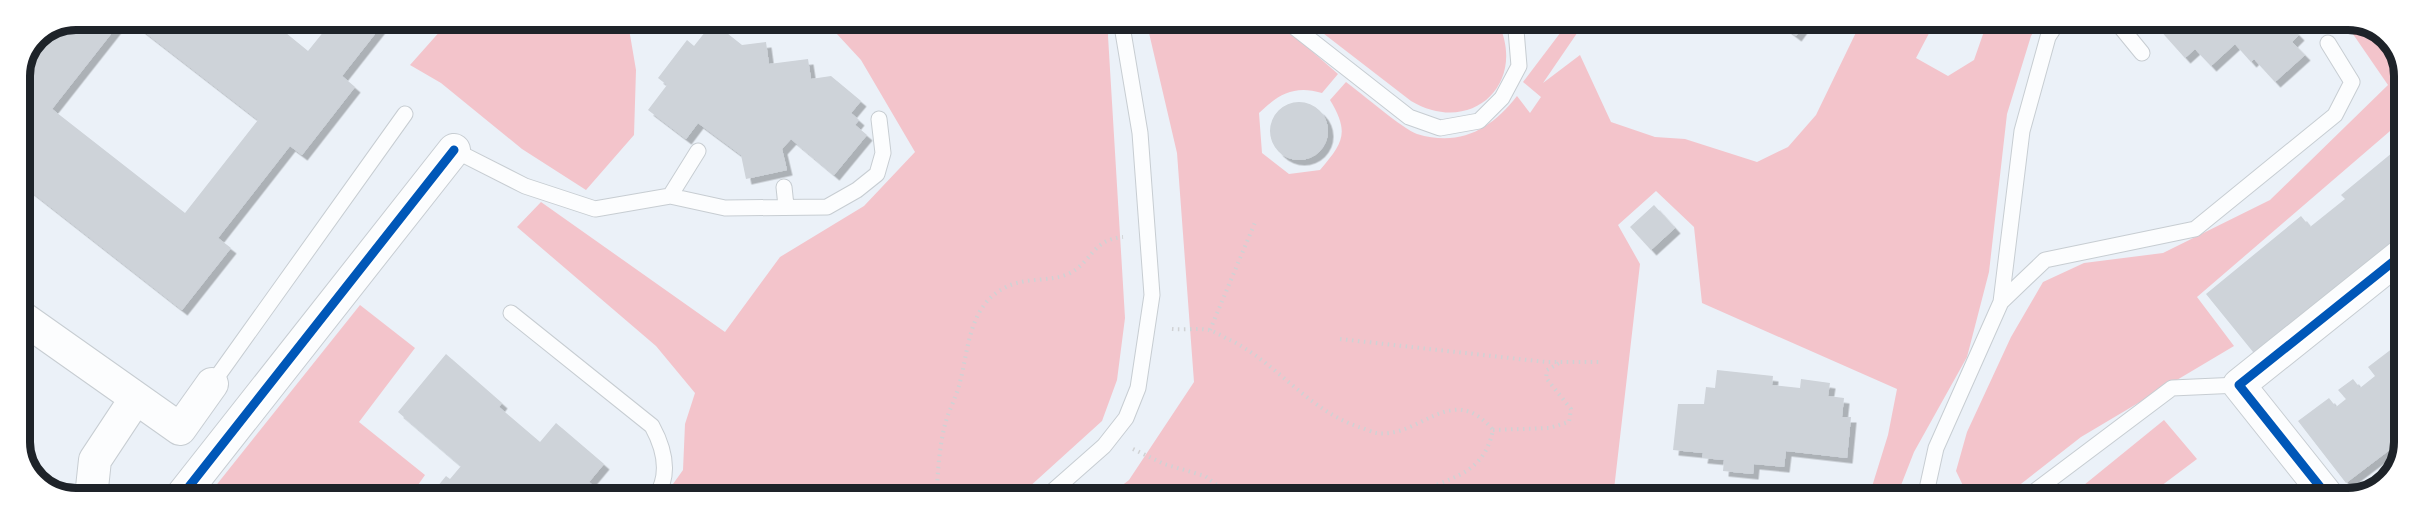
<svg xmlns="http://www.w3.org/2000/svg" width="2424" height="518" font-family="Signika,sans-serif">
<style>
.green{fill:#f3c4cb}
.building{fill:#ced3d9;filter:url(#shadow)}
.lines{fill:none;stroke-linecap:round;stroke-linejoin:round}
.lane-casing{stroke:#c7cdd2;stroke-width:17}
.street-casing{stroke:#c7cdd2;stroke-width:34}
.path{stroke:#d0d2d4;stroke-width:4;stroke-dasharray:1.5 4.5;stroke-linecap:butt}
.lane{stroke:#fcfdfe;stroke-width:15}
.street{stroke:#fcfdfe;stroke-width:32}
.cycleway-casing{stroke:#fff;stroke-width:13}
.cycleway{stroke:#0057b8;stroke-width:9}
.rim{fill:none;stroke:#1e2329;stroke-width:8}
</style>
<defs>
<filter id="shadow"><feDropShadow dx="5.5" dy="5.5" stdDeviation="0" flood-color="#0004"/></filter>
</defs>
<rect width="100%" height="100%" fill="#ebf1f8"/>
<path class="green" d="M450,20H630L628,23L636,70L634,135L586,190L522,149L441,83L410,65Z
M824,20H1109L1108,36L1125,318L1117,380L1102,421L1017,498H663L683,470L685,424L695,393L656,346L517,227L541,202L725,332L780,257L864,206L915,152L861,60Z
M1146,20H1276L1338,74L1322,93C1294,85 1279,94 1259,113L1262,153L1289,174L1320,170C1343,143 1350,133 1330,100L1346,82C1360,92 1404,130 1417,134C1461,147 1491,129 1517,96L1530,113L1541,97L1523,82L1570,20H1586L1543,83L1580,55L1611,122L1655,137L1685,139L1757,162L1788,147L1816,115L1862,20H1936L1916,58L1948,76L1974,60L1988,20H2041L2031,36L2007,114L1989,272L1967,357L1914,452L1896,498L1870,493L1888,435L1897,389L1702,303L1694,227L1656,191L1618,225L1640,264L1613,498H1106L1129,480L1194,382L1177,153Z
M1306,20H1497C1529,83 1472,137 1411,101Z
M2344,21C2357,21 2363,23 2375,30C2410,49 2404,84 2404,119L2197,297L2234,346L2081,437L2003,498H1969L1956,471L1967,432L2011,337L2043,282L2084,263L2163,253L2270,200L2388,85Z
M360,305L415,348L359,422L425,475L409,498H206Z
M2164,420L2197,459L2145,498H2068Z
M2273,485L2288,498H2255Z"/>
<path class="building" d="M76,20H122L52,109L185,213L258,120L129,20H270L308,51L333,20H386L342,76L355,87L302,155L290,146L218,238L231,248L182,310L20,183V75L36,36Z
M1775,20H1820L1815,28L1807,21L1796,36Z
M2159,20H2294L2289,25L2299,35L2292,42L2305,55L2275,82L2254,59L2251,62L2235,44L2211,66L2195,49L2185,58L2159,29L2163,25Z
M713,22L742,45L766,42L769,64L808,59L811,79L831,76L861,101L851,113L859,120L855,125L867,135L834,175L791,139L782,149L787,170L746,179L741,155L698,123L686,139L648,110L667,85L658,78L687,40L694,46Z
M1270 131a29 29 0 1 1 58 0a29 29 0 1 1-58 0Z
M2404,143V238L2258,358L2206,294L2301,216L2310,227L2345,199L2341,195Z
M1654,205L1675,228L1651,250L1630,227Z
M2393,348L2400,358L2404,355V439L2346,483L2298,421L2329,398L2336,407L2346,399L2338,390L2353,379L2360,388L2375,376L2368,367Z
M446,354L502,403L499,407L540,442L556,423L604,464L589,482L602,493L598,498H428L446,476L450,479L461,466L398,412Z
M1717,370L1773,376L1772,385L1800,388L1801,379L1830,383L1828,396L1844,398L1842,417H1851L1847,458L1786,451L1784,467L1754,464L1753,474L1723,471L1724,460L1702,458L1703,453L1673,450L1678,404H1704L1706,387L1715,388Z"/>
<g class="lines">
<defs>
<path id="lane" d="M1289,20L1293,26L1409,117L1440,128L1479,121L1502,98L1519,66L1516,30L1509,20
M2115,20L2142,53
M454,150L525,186L595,209L670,196L725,208L827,207L857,190L877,174L883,153L879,119
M784,187L786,206
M670,196L698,151
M2001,302L2022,131L2048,37L2059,20
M511,313L652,426C664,448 671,475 655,498
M212,384L405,114
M1045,498L1104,446L1126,418L1138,388L1152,295L1140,133L1121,20
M1925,498L1936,448L2001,302L2045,260L2195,229L2335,115L2352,82L2328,43
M2026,498L2172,388L2239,385"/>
<path id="street" d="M20,316L180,429L212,384
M91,497L95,460L136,398
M180,498L454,150
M2329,498L2239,385L2404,253"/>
</defs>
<use href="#lane" class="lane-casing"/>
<use href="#street" class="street-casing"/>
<path class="path" d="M1172,329C1184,330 1198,328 1209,330C1216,332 1223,337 1230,340C1277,363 1308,410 1359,427C1364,428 1371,432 1376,433C1421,439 1451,380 1493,430C1483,479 1444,477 1408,498
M1210,330L1256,220
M1340,339L1546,362H1599
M1493,430L1549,428L1569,422L1571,409L1546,378L1547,370L1559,363
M1133,449L1164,464L1205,476L1234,498
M936,498C938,473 939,445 946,421C950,408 957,395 960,382C969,347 969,305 1006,287C1026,277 1050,282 1068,274C1093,262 1091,240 1123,237"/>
<use href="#lane" class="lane"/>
<use href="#street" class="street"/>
<defs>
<path id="cycleway" d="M180,498L454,150
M2329,498L2239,385L2404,253"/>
</defs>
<use href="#cycleway" class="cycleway-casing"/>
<use href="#cycleway" class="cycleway"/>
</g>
<path d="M0 0H2424V518H0ZM76 30H2348A46 46 0 0 1 2394 76V442A46 46 0 0 1 2348 488H76A46 46 0 0 1 30 442V76A46 46 0 0 1 76 30Z" fill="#fff" fill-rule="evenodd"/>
<path class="rim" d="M76 30H2348A46 46 0 0 1 2394 76V442A46 46 0 0 1 2348 488H76A46 46 0 0 1 30 442V76A46 46 0 0 1 76 30Z"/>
</svg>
